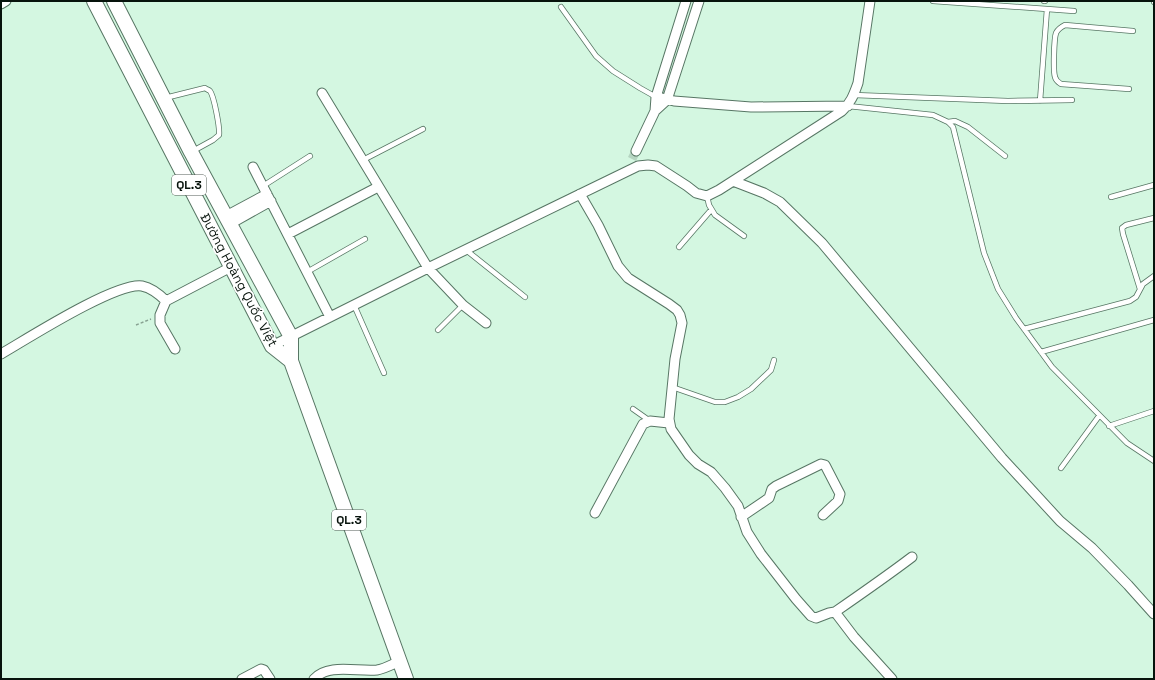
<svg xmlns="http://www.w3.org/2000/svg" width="1155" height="680" font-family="'Space Grotesk',sans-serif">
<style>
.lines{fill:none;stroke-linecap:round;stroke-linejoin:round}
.minor-tunnel{stroke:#b5d5c1;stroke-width:9;stroke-dasharray:9 4.5;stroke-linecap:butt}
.service-casing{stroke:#577664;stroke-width:6}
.minor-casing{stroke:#577664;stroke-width:11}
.trunk-casing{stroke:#577664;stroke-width:16}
.path{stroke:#88a292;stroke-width:1.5;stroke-dasharray:3 2;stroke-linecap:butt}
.service{stroke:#fff;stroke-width:4.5}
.minor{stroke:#fff;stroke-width:9}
.trunk{stroke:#fff;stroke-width:14}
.labels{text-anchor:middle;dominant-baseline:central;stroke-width:3.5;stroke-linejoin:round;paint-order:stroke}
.shield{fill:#fff;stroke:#515a55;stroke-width:1}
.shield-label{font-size:12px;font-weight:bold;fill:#07130c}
.street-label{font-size:13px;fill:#07130c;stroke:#fff}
</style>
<rect width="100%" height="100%" fill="#d4f7e1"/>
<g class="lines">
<path class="minor-tunnel" d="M632,159L636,151"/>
<defs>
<path id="service" d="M933,1L1047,9
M1044,1H1045
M1154,1V2
M561,7L596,56L613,71L640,88L656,97
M1129,89L1061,84C1058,82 1056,81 1055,77C1053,71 1054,39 1056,33C1058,29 1061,27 1065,25L1133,31
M854,95L1008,101L1072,100
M165,98L205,88C206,89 209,90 210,91C214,96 220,128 219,135L213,140L193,151
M1040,101L1047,9L1074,11
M848,106L933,115L948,122L953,127L984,253L998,289L1016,318L1052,367L1127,443L1154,461
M948,122L955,121L968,127L1005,156
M363,160L423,129
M263,186L310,156
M707,196L709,205L715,215L744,236
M1111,197L1154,185
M679,247L711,210
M466,250L525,297
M307,272L365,239
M1140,289L1123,234L1122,228L1126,225L1154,218
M354,305L384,373
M1024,329L1130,301L1136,297L1143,284L1154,276
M438,330L463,305
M1041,352L1154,320
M672,387L715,402H725L738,397L751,389L771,370L774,360
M633,409L650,421
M1109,426L1154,411
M1061,468L1099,416"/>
<path id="minor" d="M686,1L656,97L655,111L667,100L699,1
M1,4L6,1
M322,93L428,268L463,305L486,323
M662,98L674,101L751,107L848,106
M636,151L655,111
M253,167L330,317
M733,181L764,193L780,202L822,243L1002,458L1060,521L1092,548L1128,585L1154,614
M580,194L598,225L618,266L628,278L669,304L677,310L680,315L682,323L675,359L669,419L671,429L689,455L698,464L711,472L725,488L738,506L747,532L761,554L796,599L811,616L816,618L829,613L835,612L854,637L892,679
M226,216L267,194
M230,224L271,201
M288,234L378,187
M272,346L428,268L638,166L648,165L656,166L687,186L696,193L707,196L719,190L842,111C851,103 854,94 858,83L870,1
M175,349L160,323V315L166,301L231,267
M1,354C27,339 116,282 142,286C152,288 159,294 166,301
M595,513L643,424L650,421L669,423
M741,517L769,498L772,489L776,486L821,464L825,465L840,494L838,501L823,515
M835,612C861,594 887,576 912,557
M242,679L261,669L264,670L270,679
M314,679C328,663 357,672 377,670C384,669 393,664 400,661"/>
<path id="trunk" d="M94,1L272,346L291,361
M114,1L191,152L291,337V361L406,679"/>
</defs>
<use href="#service" class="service-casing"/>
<use href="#minor" class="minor-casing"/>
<use href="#trunk" class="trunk-casing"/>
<path class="path" d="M136,325L151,319"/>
<use href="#service" class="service"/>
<use href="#minor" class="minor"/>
<use href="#trunk" class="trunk"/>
</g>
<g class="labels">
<g class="shield">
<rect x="172" y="175" width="34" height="20" rx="3"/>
<rect x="332" y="510" width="34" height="20" rx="3"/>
</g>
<g class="shield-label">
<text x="189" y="185">QL.3</text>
<text x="349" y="520">QL.3</text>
</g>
<g class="street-label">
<text transform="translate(239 280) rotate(62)">Đường Hoàng Quốc Việt</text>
</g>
</g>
<rect width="1155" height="680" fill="none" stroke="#07130c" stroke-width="4"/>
</svg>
